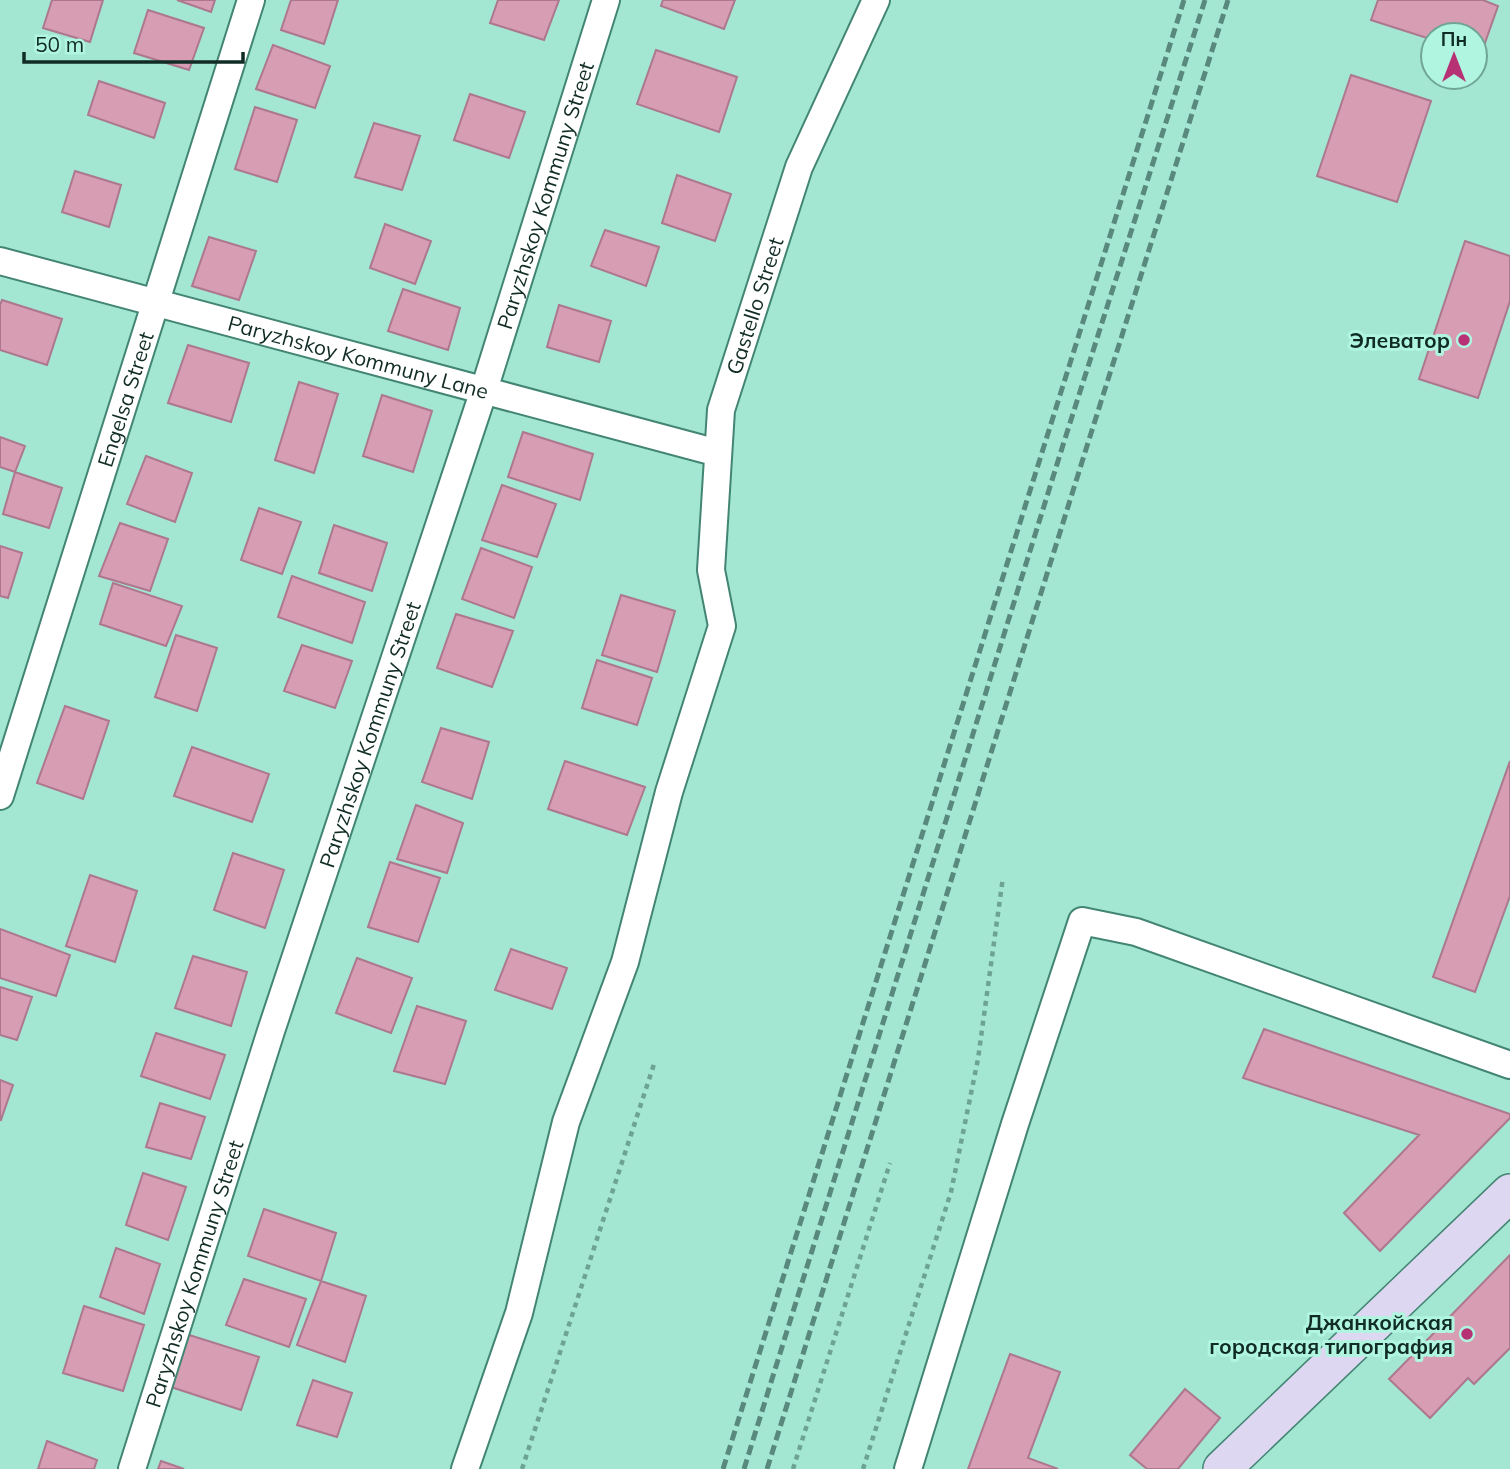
<svg xmlns="http://www.w3.org/2000/svg" width="1510" height="1469" font-family="Mulish,sans-serif">
<style>
.building{fill:#d69db3;stroke:#ad778d;stroke-width:2}
.lines{fill:none;stroke-linecap:round;stroke-linejoin:round}
.street-casing{stroke:#438573;stroke-width:30}
.secondary-casing{stroke:#438573;stroke-width:40}
.path{stroke:#6da393;stroke-width:4.5;stroke-dasharray:5 5;stroke-linecap:butt}
.street{stroke:#fff;stroke-width:26}
.secondary{stroke:#ddd7f2;stroke-width:37}
.rail{stroke:#59897c;stroke-width:5;stroke-dasharray:10 5;stroke-linecap:butt}
.poi-dot{fill:#b73175;stroke:#b0f5e0;stroke-width:2.5}
.labels{text-anchor:middle;dominant-baseline:central;stroke-width:6;stroke-linejoin:round;paint-order:stroke}
.street-label{font-size:21px;fill:#102c25;stroke:#b0f5e0}
.poi-label{font-size:21px;font-weight:bold;fill:#102c25;stroke:#b0f5e0;text-anchor:end}
</style>
<rect width="100%" height="100%" fill="#a3e7d3"/>
<path class="building" d="M52,0H103L90,42L43,28Z
M177,0H215L211,12Z
M291,0H338L324,44L281,30Z
M498,0H559L544,40L490,23Z
M663,0H735L724,29L661,6Z
M1378,0H1483L1498,6L1480,57L1475,55V35H1433V40L1371,20Z
M148,10L204,28L189,70L134,53Z
M273,45L330,66L315,108L256,89Z
M656,50L737,77L719,132L637,104Z
M1351,75L1431,101L1397,202L1317,176Z
M99,81L165,103L154,138L88,115Z
M470,94L525,112L509,158L454,140Z
M255,107L297,120L277,182L235,169Z
M374,123L420,136L402,190L355,177Z
M75,171L121,185L109,227L62,212Z
M677,175L731,194L715,241L662,223Z
M385,224L431,241L415,284L370,268Z
M605,230L659,247L646,286L591,266Z
M209,237L256,251L239,300L192,286Z
M1465,241L1510,256V301L1478,398L1419,379Z
M403,289L460,308L448,350L388,331Z
M2,300L62,319L47,365L0,350V305Z
M559,305L611,321L599,362L547,347Z
M188,345L249,363L231,422L168,403Z
M299,382L338,394L314,473L275,460Z
M382,395L432,411L413,472L363,456Z
M523,432L593,454L580,500L508,477Z
M0,437L25,446L15,472L0,467Z
M146,456L192,473L175,522L127,504Z
M15,472L62,488L49,528L3,514Z
M502,485L556,504L537,557L482,540Z
M259,508L301,522L282,574L241,560Z
M120,523L168,539L150,591L99,576Z
M334,525L387,543L372,591L319,573Z
M0,546L22,553L8,598L0,596Z
M481,548L532,567L514,618L462,599Z
M292,576L365,602L352,643L278,617Z
M113,583L182,606L166,646L100,624Z
M621,595L675,611L657,672L602,655Z
M456,614L513,631L492,687L437,668Z
M176,635L217,648L197,711L155,697Z
M302,645L352,661L335,708L284,691Z
M597,660L652,678L637,725L582,708Z
M65,706L109,721L83,799L37,783Z
M441,728L489,742L472,799L422,782Z
M192,747L269,774L252,822L174,796Z
M565,761L645,787L627,835L548,809Z
M1510,761V896L1475,992L1433,977Z
M416,805L463,823L447,873L397,859Z
M233,853L284,870L265,928L214,910Z
M390,862L440,878L418,942L368,927Z
M90,875L137,891L115,962L66,946Z
M0,929L70,955L56,996L0,978Z
M511,949L567,968L552,1009L495,990Z
M193,956L247,972L231,1026L175,1008Z
M357,958L412,978L391,1033L336,1013Z
M0,987L32,997L17,1040L0,1035Z
M417,1006L466,1021L445,1084L394,1071Z
M1264,1029L1510,1114V1118L1380,1251L1344,1213L1419,1135L1243,1078Z
M156,1033L225,1055L210,1099L141,1076Z
M0,1080L13,1085L1,1120L0,1119Z
M160,1103L205,1117L191,1159L146,1147Z
M143,1173L186,1187L168,1240L126,1225Z
M264,1209L336,1233L321,1281L248,1256Z
M116,1248L160,1264L144,1314L100,1297Z
M1510,1255V1348L1474,1384L1468,1378L1430,1418L1389,1379Z
M244,1279L306,1299L289,1347L226,1325Z
M321,1281L366,1296L345,1362L297,1345Z
M84,1306L144,1325L123,1391L63,1373Z
M186,1334L259,1357L241,1410L168,1386Z
M1010,1354L1060,1372L1028,1458L1058,1469H968Z
M313,1380L352,1393L337,1437L297,1425Z
M1185,1389L1220,1418L1178,1469H1147L1130,1455Z
M47,1441L97,1460L94,1469H38Z
M161,1461L184,1469H158Z"/>
<g class="lines">
<defs>
<g id="street">
<path id="s1" d="M0,261L718,453"/>
<path id="s2" d="M0,796L251,0"/>
<path id="s3" d="M132,1469L271,1031L484,390L606,0"/>
<path id="s4" d="M465,1469L519,1313L566,1122L625,962L669,792L722,626L711,570L721,410L799,167L876,0"/>
<path d="M908,1469L1015,1124L1082,921L1136,932L1510,1065"/>
</g>
<path id="secondary" d="M1222,1469L1510,1193"/>
</defs>
<use href="#street" class="street-casing"/>
<use href="#secondary" class="secondary-casing"/>
<path class="path" d="M522,1469L655,1061
M793,1469L890,1163
M863,1469L951,1192L978,1059L1003,877"/>
<use href="#street" class="street"/>
<use href="#secondary" class="secondary"/>
<path class="rail" d="M723,1469L1184,0
M744,1469L1063,445L1205,0
M767,1469L1087,446L1228,0"/>
</g>
<g class="poi-dot">
<circle cx="1464" cy="340" r="7"/>
<circle cx="1467" cy="1334" r="7"/>
</g>
<g class="labels">
<g class="street-label">
<text stroke="none"><textPath href="#s3" startOffset="1339">Paryzhskoy Kommuny Street</textPath></text>
<text stroke="none"><textPath href="#s4" startOffset="1209">Gastello Street</textPath></text>
<text stroke="none"><textPath href="#s1" startOffset="371">Paryzhskoy Kommuny Lane</textPath></text>
<text stroke="none"><textPath href="#s2" startOffset="416">Engelsa Street</textPath></text>
<text stroke="none"><textPath href="#s3" startOffset="772">Paryzhskoy Kommuny Street</textPath></text>
<text stroke="none"><textPath href="#s3" startOffset="205">Paryzhskoy Kommuny Street</textPath></text>
</g>
<g class="poi-label">
<text x="1450" y="340">Элеватор</text>
<text x="1453" y="1322">Джанкойская<tspan x="1453" dy="24">городская типография</tspan></text>
</g>
</g>
<g transform="translate(1454 56)"><circle r="33" fill="#b0f5e0" stroke="#70a595" stroke-width="2"/>
<path d="M0-5L12 26L0 18L-12 26Z" fill="#b73175"/>
<text y="-10" font-size="19" font-weight="bold" text-anchor="middle" fill="#102c25">Пн</text>
</g>
<path d="M24 52v10h219v-10" fill="none" stroke="#102c25" stroke-width="3.5"/>
<text x="35" y="52" font-size="21" fill="#102c25" stroke="#b0f5e0" stroke-width="5" paint-order="stroke">50 m</text>
</svg>
